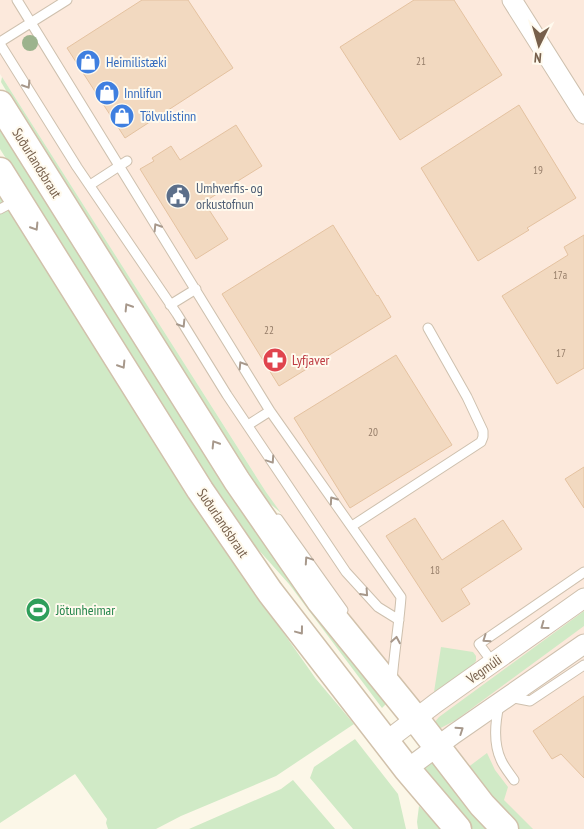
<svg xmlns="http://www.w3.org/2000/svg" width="584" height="829" font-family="'PT Sans Narrow',sans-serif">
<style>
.commercial{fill:#fce9dc}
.green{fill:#d0eac6}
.building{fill:#f2d9c0;stroke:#e4c2a0}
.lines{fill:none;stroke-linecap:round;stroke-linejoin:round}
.lane-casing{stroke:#cec0ae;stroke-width:11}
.street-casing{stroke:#cec0ae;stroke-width:21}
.secondary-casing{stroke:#d1c1ab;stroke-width:29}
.lane{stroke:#fff;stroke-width:9}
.street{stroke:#fff;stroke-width:19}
.secondary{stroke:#fff;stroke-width:26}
.tree{fill:#9cb38d}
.oneway{stroke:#a7988b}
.labels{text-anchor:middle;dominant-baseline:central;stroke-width:4;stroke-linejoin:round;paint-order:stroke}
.number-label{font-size:11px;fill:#967e69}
.shop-label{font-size:14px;fill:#366cbe;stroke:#fffaee;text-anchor:start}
.street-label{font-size:14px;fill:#77604c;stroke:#fffaee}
.service-label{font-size:14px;fill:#4e5e75;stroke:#fffaee;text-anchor:start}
.health-label{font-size:14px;fill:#be3a42;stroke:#fffaee;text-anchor:start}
.leisure-label{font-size:14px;fill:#27864d;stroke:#fffaee;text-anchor:start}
</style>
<rect width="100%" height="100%" fill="#fcf7e8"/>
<path class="commercial" d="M0,0H584V829H531L471,767L342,605L266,492L0,74Z"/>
<path class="green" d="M2,77L266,492L281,513L261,496L17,109L1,82Z
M0,124L277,559L386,704L382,708L289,584L239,528L0,149Z
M0,193L240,571L316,679L354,724L276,776L181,816L156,829H108L106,823L107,819L75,774L0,823Z
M584,611V626L456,720L437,730L433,724L439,717Z
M441,647L473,652L476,656V661L473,665L434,692Z
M355,739L398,794L406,829H353L310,778L314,767Z
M487,753L495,770L508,787L504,800L533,829H519L497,805L467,768Z
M429,761L435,764L491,829H471L424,775L421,767Z
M293,780L335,829H189L281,789Z
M419,806L441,829H418L417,822Z"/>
<path class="building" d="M142,0H188L233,68L125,138L67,48Z
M414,0H454L502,75L400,140L340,47Z
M519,105L576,198L527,228L529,230L478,261L421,168Z
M236,125L262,166L204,202L228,239L196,259L140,169L154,161L152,158L171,146L180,160Z
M333,225L377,296L378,295L391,317L279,386L222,294Z
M584,235V368L557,384L502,296L568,255L564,247Z
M396,355L452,445L350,508L294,418Z
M584,467V508L565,479Z
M415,518L442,560L503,520L522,549L461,589L470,604L442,622L386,536Z
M584,696V778L561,754L552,759L533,731Z"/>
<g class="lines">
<defs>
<path id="lane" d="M17,0L270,411L401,597C399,625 394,653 392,681
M0,42L67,0
M0,44L77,167L177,314L227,395L346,572L378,607L399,620
M90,185L127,161
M0,209L15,201
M170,305L196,289
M248,425L270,411
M278,519L343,610
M352,526L481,442L483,437V431L467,397L428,328
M493,663L479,644L584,572
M509,697L530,701L584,665
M499,705C495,723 493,743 501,760C504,767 510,774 514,780"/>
<path id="street" d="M512,0L584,114
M385,742L436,703L584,598
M407,769L454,734L584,644"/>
<path id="secondary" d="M0,104L237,481L320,601L415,718L482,805L505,829
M0,171L200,490L270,592L407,769L458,829"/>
</defs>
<use href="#lane" class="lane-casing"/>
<use href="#street" class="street-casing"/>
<use href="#secondary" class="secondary-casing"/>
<use href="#lane" class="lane"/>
<use href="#street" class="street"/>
<use href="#secondary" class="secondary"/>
</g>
<circle class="tree" cx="30" cy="43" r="8"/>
<defs><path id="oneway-chevron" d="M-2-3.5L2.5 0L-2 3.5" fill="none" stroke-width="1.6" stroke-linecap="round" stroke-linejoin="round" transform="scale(1.25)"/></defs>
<g class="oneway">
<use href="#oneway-chevron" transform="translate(27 85) rotate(58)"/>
<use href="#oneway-chevron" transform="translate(35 227) rotate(58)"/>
<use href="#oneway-chevron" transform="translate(157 227) rotate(-122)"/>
<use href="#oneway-chevron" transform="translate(128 307) rotate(-122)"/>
<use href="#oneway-chevron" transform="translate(182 324) rotate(58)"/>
<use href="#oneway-chevron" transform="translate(122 365) rotate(58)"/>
<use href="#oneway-chevron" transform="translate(242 365) rotate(-122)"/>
<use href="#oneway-chevron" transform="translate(215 444) rotate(-122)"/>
<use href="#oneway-chevron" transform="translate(271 460) rotate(56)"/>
<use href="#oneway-chevron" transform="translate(333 500) rotate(-125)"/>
<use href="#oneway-chevron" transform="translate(308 560) rotate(-124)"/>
<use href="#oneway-chevron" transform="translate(365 593) rotate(48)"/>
<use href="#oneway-chevron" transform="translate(544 626) rotate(144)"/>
<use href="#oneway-chevron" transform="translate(300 631) rotate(53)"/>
<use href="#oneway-chevron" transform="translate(486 639) rotate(145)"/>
<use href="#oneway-chevron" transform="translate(396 640) rotate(-80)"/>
<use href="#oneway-chevron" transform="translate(460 730) rotate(-34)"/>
</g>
<defs>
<symbol id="shop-disc" viewBox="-11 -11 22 22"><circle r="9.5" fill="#3f7fe0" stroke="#fffaee"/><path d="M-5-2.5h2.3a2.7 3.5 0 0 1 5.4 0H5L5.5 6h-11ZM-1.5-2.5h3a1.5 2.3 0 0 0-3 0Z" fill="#fff"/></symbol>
<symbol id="civic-disc" viewBox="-11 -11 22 22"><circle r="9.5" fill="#5c6f8a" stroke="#fffaee"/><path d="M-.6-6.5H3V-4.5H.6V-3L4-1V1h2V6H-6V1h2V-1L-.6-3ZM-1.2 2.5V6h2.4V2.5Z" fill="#fff"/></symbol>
<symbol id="pharmacy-disc" viewBox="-11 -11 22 22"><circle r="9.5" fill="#e0444e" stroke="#fffaee"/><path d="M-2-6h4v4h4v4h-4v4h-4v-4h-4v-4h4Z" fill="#fff"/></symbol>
<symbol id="stadium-disc" viewBox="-11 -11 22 22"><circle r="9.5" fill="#2e9e5b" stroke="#fffaee"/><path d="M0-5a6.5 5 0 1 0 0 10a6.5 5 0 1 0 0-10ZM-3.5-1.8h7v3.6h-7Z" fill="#fff"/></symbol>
</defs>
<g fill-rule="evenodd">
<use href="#shop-disc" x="74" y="48" width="28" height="28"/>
<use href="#shop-disc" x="93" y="79" width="28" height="28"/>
<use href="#shop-disc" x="108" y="102" width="28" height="28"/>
<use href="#civic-disc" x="164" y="182" width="28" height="28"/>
<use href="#pharmacy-disc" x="261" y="346" width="28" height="28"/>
<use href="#stadium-disc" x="24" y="596" width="28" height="28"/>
</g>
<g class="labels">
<g class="number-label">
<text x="421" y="61">21</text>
<text x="538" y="170">19</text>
<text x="560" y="275">17a</text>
<text x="269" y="330">22</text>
<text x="561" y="353">17</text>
<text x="373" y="432">20</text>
<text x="435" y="570">18</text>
</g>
<g class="shop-label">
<text x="106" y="62">Heimilistæki</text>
<text x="124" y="93">Innlifun</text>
<text x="140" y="116">Tölvulistinn</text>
</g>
<g class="street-label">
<text transform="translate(37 163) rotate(58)">Suðurlandsbraut</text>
<text transform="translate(223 523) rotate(56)">Suðurlandsbraut</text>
<text transform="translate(484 669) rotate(-35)">Vegmúli</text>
</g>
<g class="service-label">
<text x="196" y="188">Umhverfis- og<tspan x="196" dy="16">orkustofnun</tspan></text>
</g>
<g class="health-label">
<text x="292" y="360">Lyfjaver</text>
</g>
<g class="leisure-label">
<text x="56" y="610">Jötunheimar</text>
</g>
</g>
<g transform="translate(539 45) rotate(185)" stroke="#fffaee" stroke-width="4" paint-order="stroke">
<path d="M0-4L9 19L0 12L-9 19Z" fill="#77604c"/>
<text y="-8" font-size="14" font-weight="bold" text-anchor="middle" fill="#77604c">N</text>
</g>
</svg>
